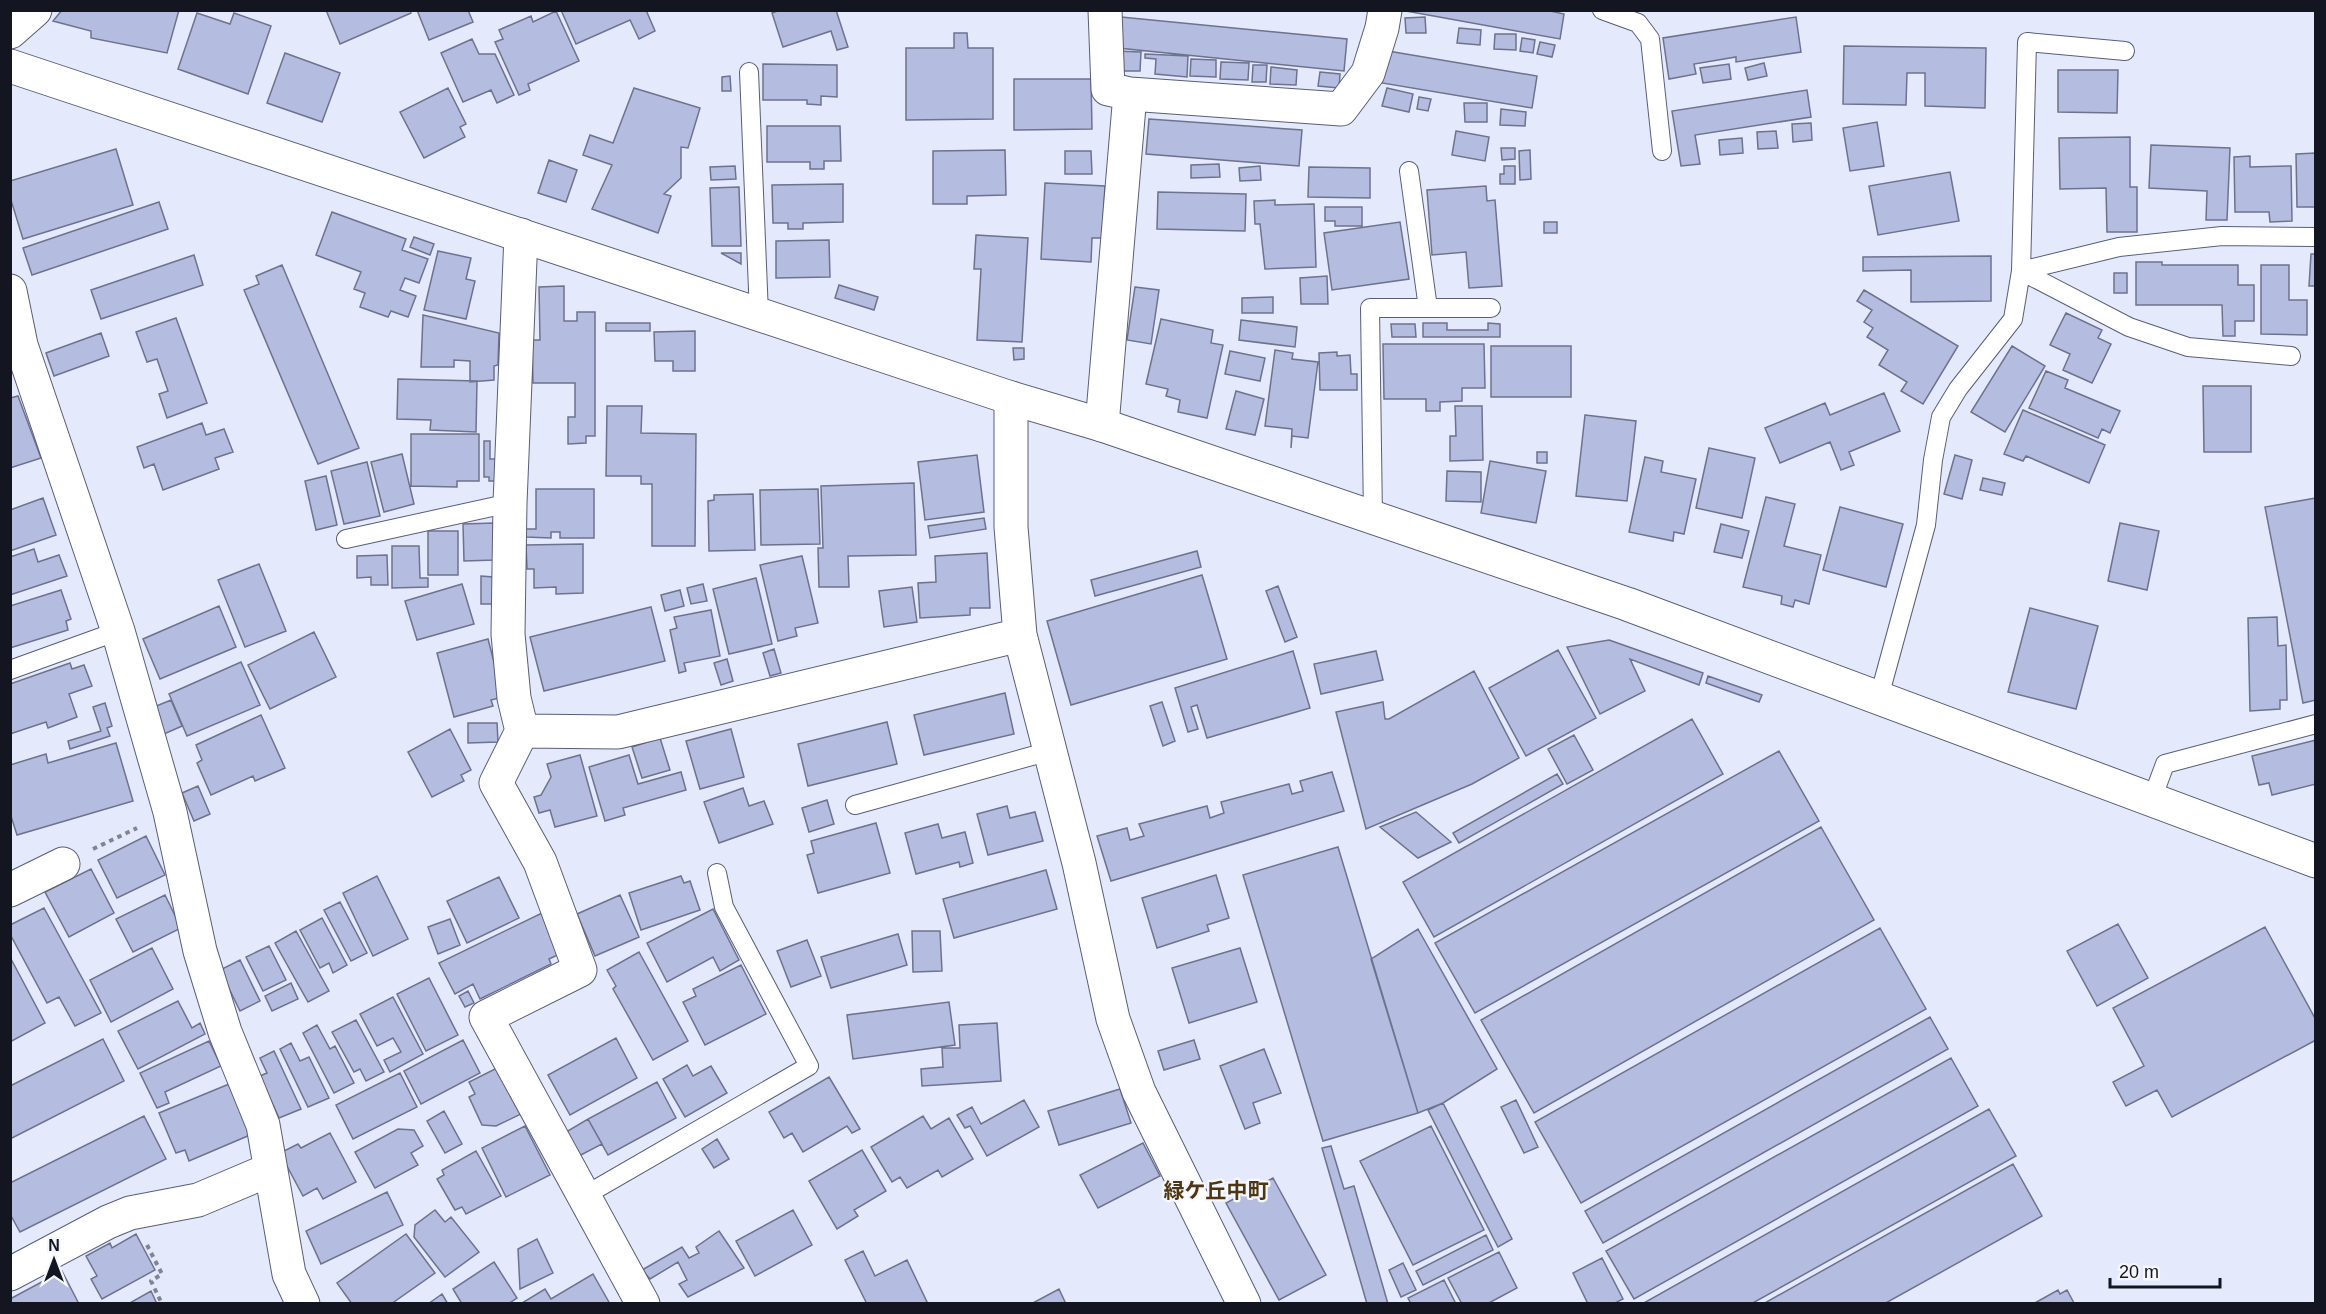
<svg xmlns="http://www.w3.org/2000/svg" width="2326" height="1314" font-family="Arial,'Noto Sans JP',sans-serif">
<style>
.building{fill:#b4bce0;stroke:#6d728e;stroke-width:1.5}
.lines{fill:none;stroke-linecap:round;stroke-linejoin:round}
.lane-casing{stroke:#585e78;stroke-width:20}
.street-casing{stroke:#585e78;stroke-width:35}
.secondary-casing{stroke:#585e78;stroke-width:35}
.path{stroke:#818493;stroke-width:4;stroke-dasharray:4.5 4.5;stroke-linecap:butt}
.lane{stroke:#fff;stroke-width:18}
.street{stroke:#fff;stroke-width:33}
.secondary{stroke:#fff;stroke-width:33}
.labels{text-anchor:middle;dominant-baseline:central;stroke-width:4.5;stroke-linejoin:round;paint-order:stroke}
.quarter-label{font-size:21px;font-weight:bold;fill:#4d3612;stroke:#f5f7fd}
</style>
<rect width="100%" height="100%" fill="#e5e9fc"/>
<path class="building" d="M62,10H179L167,53L91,38V31L53,21Z
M326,10H410L411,13L340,44Z
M417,10H468L473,22L429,40Z
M561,10H646L655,31L639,39L630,20L576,44Z
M780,10H836L848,47L837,50L831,31L783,47L772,13Z
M1546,10L1564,14L1560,39L1406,11Z
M556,11L579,61L528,84L530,90L519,95L495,42L503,39L499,30L531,16L533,22Z
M197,13L230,24L234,13L271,26L248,94L178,69Z
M1121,17L1347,39L1344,71L1118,48Z
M1425,17L1426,33H1406L1405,18Z
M1796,17L1801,52L1736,62V57L1694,64L1696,74L1669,79L1663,38Z
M1459,28L1481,30L1480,45L1457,43Z
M954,33H967L968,48H993V119L906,120V48H954Z
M1495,34H1516V50L1494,49Z
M1522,38L1535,40L1533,53L1520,51Z
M472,39L479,54H495L514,95L497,103L491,90L463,102L441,53Z
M1540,42L1555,45L1552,57L1537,54Z
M1844,46L1986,48L1985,108L1925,106V73H1907L1906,105L1843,104Z
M1116,51L1141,52L1140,71H1116Z
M1388,51L1537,76L1532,108L1382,83Z
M285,53L340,73L322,122L267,103Z
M1145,54L1188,56L1187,77L1155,74L1156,59L1145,58Z
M1191,59L1216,60V77L1190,76Z
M1221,62L1249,63L1248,80L1220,79Z
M1764,63L1767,76L1748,80L1745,68Z
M763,64L837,65V97L821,96V105L807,104V100H763Z
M1729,64L1731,79L1703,83L1700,68Z
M1253,65H1267L1266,82H1252Z
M1271,67L1297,70L1296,85L1270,84Z
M2058,70H2118L2117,113L2058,112Z
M1320,72L1340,74L1339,88L1318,86Z
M730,76L731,91H722V77Z
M1014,79H1091L1092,129L1014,130Z
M448,88L466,124L460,127L465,137L424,158L400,112Z
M634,88L700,108L688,148L681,147V178L664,194L671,196L658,233L592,209L612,165L583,155L590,135L613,143Z
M1387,88L1413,94L1409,112L1382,106Z
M1807,90L1811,117L1695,135L1700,164L1681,166L1672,111Z
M1419,97L1431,99L1428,111L1417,109Z
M1464,103H1487V122H1465Z
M1501,109L1526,112L1525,126L1500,125Z
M1149,119L1302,130L1299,166L1146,154Z
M1877,122L1884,166L1850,171L1843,128Z
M1811,123L1812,140L1793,142L1792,124Z
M767,126H840L841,161H824V169H810V162H767Z
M1456,131L1489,137L1485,161L1452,155Z
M1776,131L1778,148L1758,149L1757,132Z
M2130,137V187H2137V232H2107L2106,188L2060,189L2059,138Z
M1742,138L1743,153L1720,155L1719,140Z
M2151,145L2230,148L2227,220H2206L2207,191L2149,188Z
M1501,148H1515V159L1502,160Z
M116,149L133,205L23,239L10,197V181Z
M1005,150L1006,195L967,196V204H933V151Z
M1530,150L1531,179L1520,180L1519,151Z
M1065,151H1091L1092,174H1065Z
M2316,153V207H2297L2296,154Z
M2250,156V167L2291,166L2292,221L2270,222L2269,212H2235L2234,157Z
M549,160L577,170L566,202L538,193Z
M1219,164L1220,177L1191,178V165Z
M735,166L736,179L711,180L710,167Z
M1260,166L1261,180L1240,181L1239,168Z
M1504,166H1515V184H1500V174H1504Z
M1309,167L1370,168V198L1308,197Z
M1950,172L1959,221L1878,235L1869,186Z
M1045,183L1105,186L1102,238H1092L1091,262L1041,259Z
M843,184V222L803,223V229H788V223H773L772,185Z
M1486,186L1487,201L1495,200L1502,286L1469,288L1466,252L1432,255L1427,190Z
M739,187L741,246H712L710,188Z
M1158,192L1246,194L1245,231L1157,229Z
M1275,200V205L1314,204L1316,267L1265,269L1260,224H1255L1254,201Z
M159,202L168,229L32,275L23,248Z
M1325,207H1362V226H1335V221H1325Z
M332,212L406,239L402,250L428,259L419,283L405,278L400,290L416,296L408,317L391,311L388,317L360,307L365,293L354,289L361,272L316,255Z
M1400,222L1409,279L1332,290L1324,233Z
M1544,222H1557V233H1544Z
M976,235L1028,238L1022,342L977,340L981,269H974Z
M414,237L434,244L430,255L410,247Z
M829,240L830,277L776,278V241Z
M438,251L471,258L466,279L475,281L466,319L424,310Z
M721,253H741V264Z
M2311,254H2316V286H2309Z
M194,255L203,285L101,319L91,290Z
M1991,256V301L1911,302V270L1863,271V257Z
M2136,262H2162V265H2238V285H2254V321H2235V336H2223L2222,305H2136Z
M282,265L359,448L318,464L244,290L259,284L256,276Z
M2261,265H2289V300H2307V335L2261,334Z
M2114,273H2127V293H2114Z
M1327,276L1328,304H1301L1300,278Z
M839,285L878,297L874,310L835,298Z
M564,286V321H577V312H595V436H586V443L568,444V417H575V383H533L532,340H540L539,287Z
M1135,287L1159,290L1151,344L1127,340Z
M1864,290L1958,346L1923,404L1901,391L1907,382L1879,365L1888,350L1867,337L1873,328L1864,322L1872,310L1857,301Z
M1273,297V313H1242V298Z
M2066,313L2102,330L2098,338L2111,344L2092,383L2063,370L2070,354L2050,345Z
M423,315L499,333L498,365L494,366V380L470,382V361L454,360V367H421Z
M176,318L207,403L167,418L159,394L168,391L157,359L147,362L136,332Z
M1161,319L1213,330L1211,343L1223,345L1207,418L1178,412L1180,400L1166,396L1168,389L1146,384Z
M1241,320L1297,327L1295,347L1239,340Z
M606,323H650V331H606Z
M1423,323H1447V330H1488V323L1500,324V337H1423Z
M1391,324H1415L1416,337H1392Z
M695,331V371H673V361H655L654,332Z
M101,333L109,356L54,376L46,353Z
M1383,344H1484L1485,388H1462V401L1440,402V411H1426V399H1384Z
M1491,346H1571V397H1491Z
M2012,346L2045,366L2005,432L1971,412Z
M1013,348H1024V359L1014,360Z
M1275,350L1293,353L1292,359L1318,362L1308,438L1292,436L1291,448L1292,429L1265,426Z
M1230,351L1265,358L1260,381L1225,374Z
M1337,352V356L1350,355L1351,374H1357V390H1320L1319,353Z
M2046,371L2068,380L2065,388L2120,411L2110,433L2102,429L2098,438L2029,408Z
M398,379L477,381L476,432L430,430L431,420L397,419Z
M2203,386H2251V452H2204Z
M1236,391L1264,399L1255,435L1226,429Z
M1884,393L1900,431L1849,452L1854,465L1841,470L1830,442L1780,463L1765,428L1825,403L1830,415Z
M18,396L41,458L10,468V398Z
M607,406H642L641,433L696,434L695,546H652V484H641V476H606Z
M1455,406H1482L1483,460L1450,461V436H1456Z
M2023,410L2105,445L2089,483L2026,456L2023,461L2004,454Z
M1585,415L1636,421L1627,501L1576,496Z
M202,423L206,435L224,429L233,452L215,458L219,469L163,490L154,464L144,468L137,447Z
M411,434H479V481H457V487L411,486Z
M484,441H490V459H497V481H489V477H484Z
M1709,448L1755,458L1742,518L1696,508Z
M1537,452H1547V463H1537Z
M402,454L414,504L384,512L371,462Z
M977,455L984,512L925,520L918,462Z
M1955,455L1972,460L1962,499L1944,494Z
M1645,457L1663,461L1661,472L1696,479L1684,534L1674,532L1673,541L1629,532Z
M1490,461L1546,471L1536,523L1481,513Z
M367,462L380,516L344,524L331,471Z
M1447,471L1481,472V502L1446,501Z
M326,476L337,525L316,530L305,481Z
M1983,478L2005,483L2002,495L1980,490Z
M914,483L916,555L848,556L849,587H819L818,548H823L821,486Z
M536,489H594V538H560V532H551V538L526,537V529H536Z
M818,489L820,544L761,545L760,490Z
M753,494L755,550L709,551L708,501L714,500V495Z
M1766,497L1795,504L1784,546L1821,555L1809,604L1795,600L1793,607L1781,604L1782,596L1743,587Z
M43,498L56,535L10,551V510Z
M2316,498V700L2303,703L2265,507Z
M1840,507L1903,524L1886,587L1823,570Z
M984,518L986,529L930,538L928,526Z
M494,523L495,560L464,561L463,524Z
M2120,523L2159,531L2147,590L2108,581Z
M1721,524L1749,531L1742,558L1714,552Z
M428,531H458V575H428Z
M583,544V593L556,594V587L534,588V569H527L526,545Z
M392,546H419L420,578H428V587L392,588Z
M34,549L38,562L59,555L67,576L10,595V557Z
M1197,551L1201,567L1095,596L1091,580Z
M987,553L990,608H970V615L920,618L918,583L936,582L935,556Z
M387,555L388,585H371V577L357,578V556Z
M802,556L818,623L795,628L797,636L778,641L760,565Z
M259,564L286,631L245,647L218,580Z
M1202,575L1227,659L1071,705L1047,621Z
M481,576L493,577V604H481Z
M756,578L772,644L729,654L713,589Z
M462,584L474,624L417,640L405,601Z
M703,584L707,601L691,604L687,588Z
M1278,586L1297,637L1285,642L1266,591Z
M912,587L917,622L884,627L879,591Z
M61,590L71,619L66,621L68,630L10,648V606Z
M680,590L684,606L665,611L661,595Z
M219,606L236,647L160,679L143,639Z
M651,607L665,661L544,691L530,637Z
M2030,608L2098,626L2076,709L2008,692Z
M711,610L720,656L684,663L686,671L679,673L670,630L677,628L674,617Z
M2277,617L2278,646L2286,645L2287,700H2280V709L2250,711L2248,618Z
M314,632L336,677L270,709L248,665Z
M488,639L503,697L491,700L493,706L454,717L437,653Z
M1609,640L1703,673L1699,685L1630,659L1645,691L1600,714L1567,647Z
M774,649L781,673L770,676L763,653Z
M1558,650L1596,718L1526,756L1489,688Z
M1293,651L1310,708L1207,738L1197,705L1191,707L1198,729L1188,732L1175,688Z
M1376,651L1383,680L1321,694L1314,664Z
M727,659L733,681L721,685L714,663Z
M241,662L260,705L187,736L169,694Z
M70,663L72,669L84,665L92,686L69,694L77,717L48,728L46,722L10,734V684Z
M1474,671L1519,758L1472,784L1366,829L1336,712L1383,702L1385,719H1389Z
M1708,676L1762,695L1759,702L1706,683Z
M1005,693L1014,734L924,755L914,715Z
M171,700L182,726L164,734L154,707Z
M1162,702L1175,741L1163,746L1150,706Z
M105,703L112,726L107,728L110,736L70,749L68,741L101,731L93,707Z
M261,715L285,768L255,781L253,776L211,795L197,763L202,760L196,745Z
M1692,719L1723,774L1434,937L1403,882Z
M887,722L897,764L808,786L798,744Z
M468,723H497L498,742L468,743Z
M450,729L471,770L461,775L464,781L432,797L408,752Z
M731,729L744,777L700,789L686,741Z
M1574,735L1593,770L1567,784L1548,749Z
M660,738L670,770L642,778L632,747Z
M2316,740V784L2272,795L2269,783L2259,785L2252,756Z
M116,743L133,801L17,835L10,813V765L46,754L48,763Z
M1779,751L1819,821L1475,1013L1435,943Z
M580,755L597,816L555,827L550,810L539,813L534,797L541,795L551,777L547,764Z
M629,755L638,784L681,772L686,790L623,808L625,815L605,821L589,767Z
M1332,772L1344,811L1111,881L1097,836L1127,828L1130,840L1144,836L1139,824L1207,806L1210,818L1224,813L1221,802L1289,784L1292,794L1303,791L1300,781Z
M1557,774L1563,784L1459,843L1453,833Z
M198,786L210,814L194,821L182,793Z
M743,788L749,806L764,801L773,824L719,843L704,802Z
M827,800L834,824L809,832L802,808Z
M1007,806L1010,818L1035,812L1043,841L988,855L977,814Z
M1416,812L1451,842L1418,858L1380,827Z
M876,823L890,873L818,893L807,855L814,853L811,841Z
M938,824L942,838L965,832L973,863L960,867L959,862L916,874L905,833Z
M1821,827L1874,920L1534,1113L1481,1020Z
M146,836L165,875L117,898L98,860Z
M1338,847L1418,1113L1323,1141L1243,875Z
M91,869L114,913L69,937L45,892Z
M1046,870L1057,909L954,938L943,899Z
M1216,875L1229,918L1207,925L1209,931L1157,948L1142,898Z
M377,876L408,939L373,956L343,893Z
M681,876L684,883L690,881L700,910L641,930L629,893Z
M499,877L519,918L467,943L447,901Z
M165,895L181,928L133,952L116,919Z
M620,895L639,937L595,956L577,914Z
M340,902L367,953L351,961L324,910Z
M44,908L101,1013L75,1026L59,997L47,1003L10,934V925Z
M713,909L739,960L720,971L713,957L667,982L647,943Z
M542,913L562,953L549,959L551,964L480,999L473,984L455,994L439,963Z
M322,918L347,965L333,973L329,963L320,968L300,930Z
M450,919L460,945L438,954L428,927Z
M2118,924L2148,978L2097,1006L2067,951Z
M2265,927L2316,1020V1040L2172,1117L2157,1090L2126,1106L2113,1082L2144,1066L2113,1008Z
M1880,928L1926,1009L1581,1203L1535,1122Z
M1418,929L1497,1069L1443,1103L1418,1113L1371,959Z
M296,931L329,991L308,1002L275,943Z
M912,931H940L942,971L913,972Z
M898,934L907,965L831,988L821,957Z
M807,940L821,976L791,987L777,951Z
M269,946L286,980L263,991L246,957Z
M152,948L173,989L111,1022L90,980Z
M1240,948L1257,1002L1189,1023L1172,968Z
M639,952L688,1041L653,1060L613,989L616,986L607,970Z
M10,957L45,1023L10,1042Z
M240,960L260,1001L240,1011L220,970Z
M741,965L766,1014L705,1045L683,1002L696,996L693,989Z
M429,978L458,1035L426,1051L397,994Z
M291,983L298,999L272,1011L265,996Z
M468,991L474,1003L465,1007L459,996Z
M393,997L423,1054L390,1072L384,1060L401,1052L393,1038L377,1046L360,1014Z
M178,1001L192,1028L200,1023L205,1034L138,1069L118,1031Z
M949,1002L955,1045L853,1059L847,1015Z
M1930,1017L1948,1049L1603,1243L1585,1211Z
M356,1020L384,1072L366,1081L360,1069L354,1072L332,1032Z
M997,1023L1001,1081L922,1086L921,1069L943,1067L942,1048H960L959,1025Z
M317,1025L330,1049L335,1046L354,1083L334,1093L303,1033Z
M616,1038L637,1078L570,1115L548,1075Z
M103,1039L124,1081L10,1139V1086Z
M463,1040L480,1073L421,1104L404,1071Z
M1194,1040L1200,1059L1164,1070L1158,1051Z
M209,1041L221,1066L165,1092L169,1103L157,1108L140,1073Z
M291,1043L300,1061L309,1057L329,1098L308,1107L280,1049Z
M1264,1049L1281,1093L1253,1103L1260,1123L1245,1129L1220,1066Z
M274,1051L301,1109L279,1118L260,1076L267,1073L260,1058Z
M1951,1058L1978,1106L1634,1299L1606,1251Z
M687,1065L693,1076L711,1066L727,1093L685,1117L663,1079Z
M499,1067L521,1114L496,1126L482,1125L469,1097L475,1094L469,1082Z
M400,1073L417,1107L353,1139L336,1105Z
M829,1077L860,1129L852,1133L847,1126L803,1152L792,1133L784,1138L769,1112Z
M657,1082L676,1118L608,1155L588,1119Z
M229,1084L250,1135L189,1161L185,1150L176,1153L159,1113Z
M1120,1089L1131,1123L1059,1145L1048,1111Z
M1024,1100L1039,1127L987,1156L970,1126L965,1128L957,1115L972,1107L981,1124Z
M1516,1100L1538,1147L1524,1153L1501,1107Z
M1443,1103L1512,1239L1498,1247L1428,1110Z
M1989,1109L2016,1156L1751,1304H1642Z
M444,1111L462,1144L445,1153L427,1121Z
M144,1116L166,1159L20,1232L10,1214V1183Z
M923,1116L931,1129L949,1118L973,1159L942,1177L938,1170L907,1188L900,1177L892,1182L871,1147Z
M588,1119L602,1144L579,1156L566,1132Z
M525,1126L550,1175L506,1197L482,1148Z
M1431,1126L1484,1230L1413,1265L1360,1161Z
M398,1129L414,1130L423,1146L411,1153L418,1165L375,1188L355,1152Z
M330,1133L356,1182L323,1199L317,1188L303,1196L280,1153L298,1144L301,1148Z
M717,1139L729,1159L714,1168L702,1149Z
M1143,1143L1160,1176L1098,1208L1080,1175Z
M1331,1146L1344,1189L1354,1186L1388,1304H1367L1322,1148Z
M862,1150L886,1191L854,1210L858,1216L837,1229L809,1181Z
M476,1151L501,1196L466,1214L462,1207L455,1210L437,1179L444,1175L442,1170Z
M2013,1164L2042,1216L1884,1304H1763Z
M1273,1178L1326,1275L1279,1300L1226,1203Z
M387,1192L403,1225L321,1264L306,1231Z
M435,1210L445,1222L451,1217L479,1252L445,1277L414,1237L415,1225Z
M793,1210L812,1245L755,1276L736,1241Z
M719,1231L744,1268L688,1297L679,1284L687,1280L678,1262L650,1279L642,1270L682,1247L689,1258L699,1253L696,1247Z
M136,1234L155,1270L102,1299L91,1279L97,1276L86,1256L110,1243L112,1248Z
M406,1234L435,1273L391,1304H352L337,1283Z
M1486,1235L1493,1250L1423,1285L1416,1271Z
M537,1239L553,1273L520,1289L518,1249Z
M863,1251L875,1276L907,1260L928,1304H867L845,1260Z
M1499,1252L1517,1288L1487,1304H1462L1448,1278Z
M1602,1258L1623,1299L1613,1304H1588L1573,1273Z
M494,1262L517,1298L508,1304H462L453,1289Z
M1403,1263L1416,1290L1401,1297L1389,1270Z
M62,1271L79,1304H10V1299Z
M593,1274L610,1304L522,1303L545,1289L551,1299Z
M1444,1280L1456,1304H1407L1410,1302L1408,1298Z
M1059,1289L1066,1304H1031Z
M2058,1290L2060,1294L2067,1290L2074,1303L2033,1304Z
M151,1291L157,1304H128Z
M442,1294L448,1304H428Z"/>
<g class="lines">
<defs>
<path id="lane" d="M1602,10L1638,23L1650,39L1662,151
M749,72L759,314
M1409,171L1428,308
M2021,271L2119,247L2222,236L2316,237
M2021,271L2129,327L2188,347L2291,356
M1373,517L1370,308H1491
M346,539L510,503
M10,670L118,631
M1879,697L1926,525L1933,460L1941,417L1958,389L2013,319L2021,271L2027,42L2125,51
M2152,799L2165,764L2316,724
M855,805L1050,751
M584,1196L809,1066L724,907L717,873"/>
<path id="street" d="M1105,10L1108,89L1130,94
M10,32L35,10
M521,235L510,503L508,634L514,698L522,731L496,783L540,862L580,970L486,1017L643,1304
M10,291L21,345L118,631L170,812L200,951L225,1032L263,1125L289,1274L303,1304
M1011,398V527L1020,635L1079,863L1113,1019L1139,1092L1244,1304
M1102,425L1130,94L1341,109L1368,73L1382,28L1385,10
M522,731L618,732L1020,635
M10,890L63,864
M10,1274L108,1222L130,1213L198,1200L269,1170"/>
<path id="secondary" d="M10,66L1011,398L1102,425L1627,604L2316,861"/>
</defs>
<use href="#lane" class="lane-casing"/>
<use href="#street" class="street-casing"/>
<use href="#secondary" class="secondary-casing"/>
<path class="path" d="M93,849L137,828
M147,1245L162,1274L151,1281L162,1304"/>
<use href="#lane" class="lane"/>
<use href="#street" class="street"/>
<use href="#secondary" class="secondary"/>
</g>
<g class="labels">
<g class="quarter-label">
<text x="1216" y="1190">緑ケ丘中町</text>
</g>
</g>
<rect width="2326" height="1314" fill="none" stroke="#131520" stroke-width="24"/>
<g transform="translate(54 1260)" stroke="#f5f7fd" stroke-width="4.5" paint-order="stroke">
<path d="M0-4.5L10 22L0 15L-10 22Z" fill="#131520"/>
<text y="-9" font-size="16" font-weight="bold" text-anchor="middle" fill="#131520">N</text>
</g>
<path d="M2110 1278v9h110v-9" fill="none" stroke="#131520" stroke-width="3"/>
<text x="2119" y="1278" font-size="18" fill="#131520" stroke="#f5f7fd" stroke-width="4.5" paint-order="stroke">20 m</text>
</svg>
